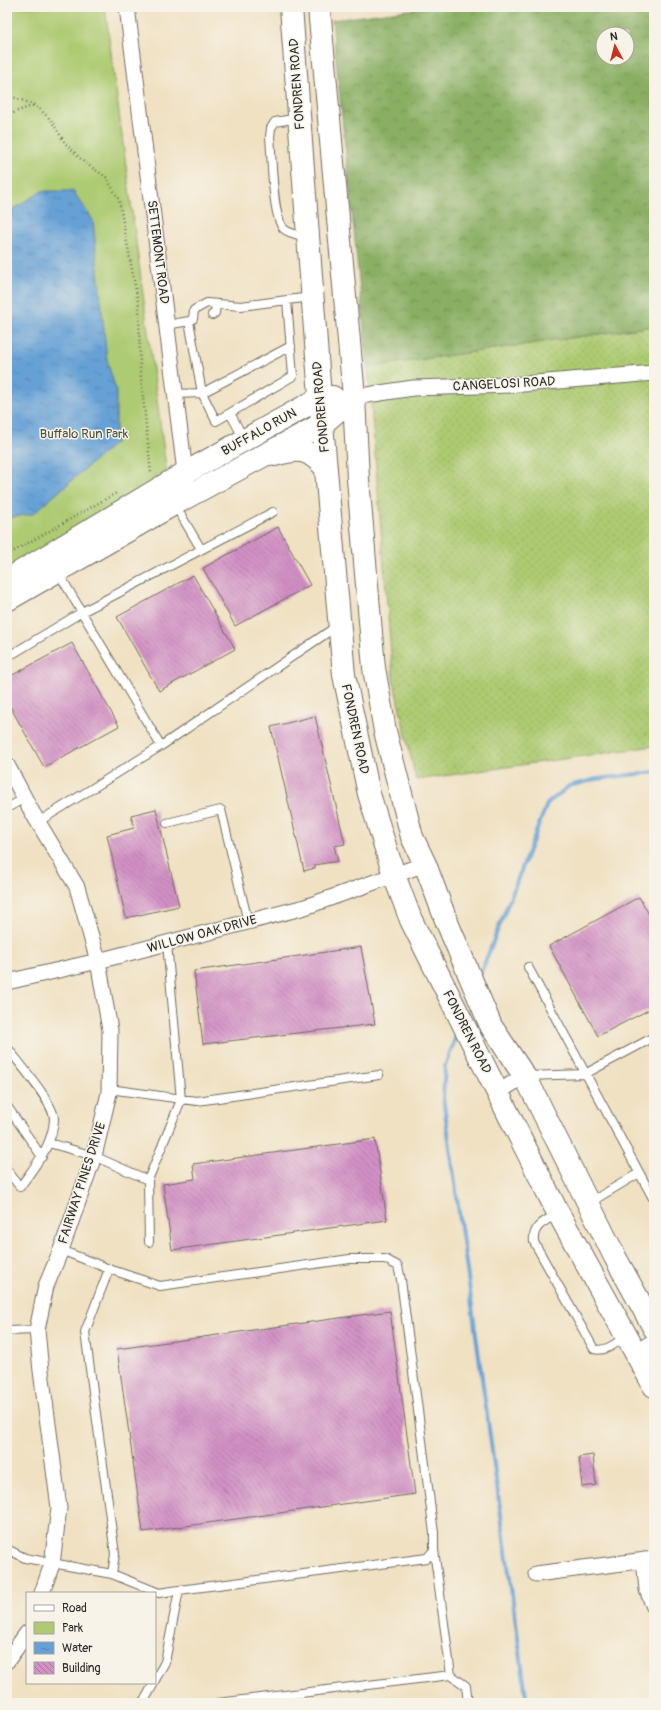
<svg xmlns="http://www.w3.org/2000/svg" width="661" height="1710" font-family="Pangolin,sans-serif">
<style>
.grass{fill:url(#grass-dots);stroke:#6c7b4e}
.forest{fill:url(#forest-crowns);stroke:#5a6d48;fill-rule:evenodd}
.park{fill:#adcb72;stroke:#6c7b4e}
.water{fill:url(#water-ripples);stroke:#486680}
.lines{fill:none;stroke-linecap:round;stroke-linejoin:round}
.stream{stroke:#66a1d6;stroke-width:4}
.building{fill:url(#building-back-hatch)}
.lane-casing{stroke:#706b60;stroke-width:10}
.street-casing{stroke:#706b60;stroke-width:17}
.secondary-casing{stroke:#706b60;stroke-width:24}
.path{stroke:#706b60;stroke-width:2.5;stroke-dasharray:1 3;stroke-linecap:butt}
.lane{stroke:#fff;stroke-width:8}
.street{stroke:#fff;stroke-width:15}
.secondary{stroke:#fff;stroke-width:22}
.labels{text-anchor:middle;dominant-baseline:central;stroke-width:3;stroke-linejoin:round;paint-order:stroke}
.street-label{font-size:13px;fill:#2b2b2b;stroke:#f7f3e8}
.park-label{font-size:13px;fill:#4c533d;stroke:#f7f3e8}
</style>
<defs>
<pattern id="grass-dots" width="8" height="8" patternUnits="userSpaceOnUse"><rect width="8" height="8" fill="#adcb72"/><path d="M2 2h.1M6 6h.1" fill="none" stroke="#95ae63" stroke-width="1.8" stroke-linecap="round"/></pattern>
<pattern id="forest-crowns" width="20" height="18" patternUnits="userSpaceOnUse"><rect width="20" height="18" fill="#8aaf64"/><path d="M2 6a3 3 0 1 1 6 0M12 15a3 3 0 1 1 6 0" fill="none" stroke="#718f53"/></pattern>
<pattern id="water-ripples" width="26" height="14" patternUnits="userSpaceOnUse"><rect width="26" height="14" fill="#66a1d6"/><path d="M2 4q2-2 4 0t4 0M15 11q2-2 4 0t4 0" fill="none" stroke="#5483ae"/></pattern>
<pattern id="building-back-hatch" width="6" height="6" patternUnits="userSpaceOnUse"><rect width="6" height="6" fill="#d290c5"/><path d="M-1 5l2 2M0 0l6 6M5-1l2 2" fill="none" stroke="#ab76a0"/></pattern>
</defs>
<rect width="100%" height="100%" fill="#f7f3e8"/>
<filter id="ink" filterUnits="userSpaceOnUse"><feTurbulence type="fractalNoise" baseFrequency=".025" numOctaves="2"/><feDisplacementMap in="SourceGraphic" scale="8" xChannelSelector="R" yChannelSelector="G"/><feConvolveMatrix kernelMatrix="1 2 1 2 8 2 1 2 1" color-interpolation-filters="sRGB"/></filter>
<filter id="wash" filterUnits="userSpaceOnUse"><feTurbulence type="fractalNoise" baseFrequency=".012" numOctaves="4" result="noise"/><feDisplacementMap in="SourceGraphic" scale="16" xChannelSelector="R" yChannelSelector="G"/><feGaussianBlur stdDeviation="0.9" result="paint"/><feColorMatrix in="noise" values="0 0 0 0 0 0 0 0 0 0 0 0 0 0 0 0 0 1.4 0 .05"/><feComposite in="paint" operator="in"/></filter>
<g filter="url(#wash)">
<rect width="100%" height="100%" fill="#f0e1c2"/>
<path class="grass" d="M654,326V746L416,780L393,679L368,367Z"/>
<path class="forest" d="M431,7H654V326L368,367L332,20ZM603,34H627V58H603Z"/>
<path class="park" d="M7,7H105L167,475L7,570Z"/>
<path class="water" d="M42,191H73L93,220L107,360L116,390V442L33,514L7,518V213Z"/>
<g class="lines">
<path class="stream" d="M479,978L547,804L569,786L597,779L654,772
M458,1031L445,1066L443,1097L527,1703"/>
</g>
<g id="blocks">
<path class="building" d="M278,527L310,585L235,626L203,568Z
M193,575L235,649L159,691L117,617Z
M72,643L119,726L44,767L7,701V678Z
M315,716L345,844L334,846L338,861L315,865V868L304,871L271,727Z
M156,809L179,906L126,918L107,835L134,828L131,815Z
M639,897L654,923V1007L598,1036L549,946Z
M361,947L375,1024L203,1044L194,971Z
M375,1139L387,1220L172,1250L163,1184L195,1179L193,1164Z
M390,1311L415,1494L143,1532L117,1349Z
M593,1455L596,1485L582,1487L579,1457Z"/>
</g>
</g>
<g filter="url(#ink)">
<use href="#blocks" fill-opacity="0" stroke="#706b60" stroke-width="1"/>
<g class="lines">
<defs>
<path id="lane" d="M298,118L275,122L271,128L270,137C272,155 272,218 284,229C290,234 299,235 307,237
M212,315L215,313L216,304
M189,321L193,319L194,310L207,303L241,306L287,300
M167,325L189,321L202,393L291,346
M175,394L202,393L216,421L230,413
M244,439L230,413L293,376L287,300L312,297
M175,505L201,549
M14,653L82,612L273,512
M161,746L337,626
M7,808L25,798
M38,822L161,746L58,572
M167,823L221,810L248,922
M528,967L654,1200
M7,1047C18,1062 54,1103 54,1119C53,1146 34,1167 20,1187L7,1170
M527,1076L585,1074L654,1037
M109,1089L197,1101L379,1075
M7,1106L42,1157
M49,1143L94,1156L148,1180
M589,1203L639,1173
M557,1214C545,1221 532,1226 534,1242L594,1349C605,1353 617,1342 626,1337
M149,1242L148,1180L181,1100L167,943
M109,1269L160,1286L350,1259H385L398,1266L401,1280L434,1533V1550L427,1558L179,1590L159,1593L112,1574
M7,1331L37,1330
M7,1549L25,1558L112,1574L115,1554L85,1332L109,1269L61,1250
M434,1550L451,1675L466,1686L468,1703
M155,1680L165,1662L179,1590
M143,1703L154,1683
M218,1703L451,1675"/>
<path id="street" d="M127,7L186,480
M354,397L413,388L511,385L654,373
M7,765L32,812L77,887L98,961L110,1030L109,1093L94,1156L61,1250L46,1286L37,1330L41,1371L59,1508L52,1564L42,1593
M7,982L98,961L305,907L425,864
M497,1093L524,1076
M644,1560L647,1590L654,1607
M536,1574L654,1559
M7,1661L27,1633"/>
<path id="secondary" d="M291,7L322,424L344,675L369,794L394,875L411,920L556,1209L654,1386
M319,7L354,397L358,479L374,668L385,731L412,837L425,864L446,920L491,1026L527,1080L615,1257L654,1328
M275,455C300,448 307,448 326,468
M7,580L185,473L320,398L333,397
M7,600L174,504L322,424L354,397
M637,1356L654,1345"/>
</defs>
<use href="#lane" class="lane-casing"/>
<use href="#street" class="street-casing"/>
<use href="#secondary" class="secondary-casing"/>
<path class="path" d="M7,95L35,105L51,120L65,143L85,163L106,177L119,200L139,307L140,367L151,473L150,474
M7,118L15,112L35,105
M7,555L118,492"/>
<use href="#lane" class="lane"/>
<use href="#street" class="street"/>
<use href="#secondary" class="secondary"/>
</g>
</g>
<g class="labels">
<g class="street-label">
<text transform="translate(297 84) rotate(-94)">FONDREN ROAD</text>
<text transform="translate(158 252) rotate(83)">SETTEMONT ROAD</text>
<text transform="translate(504 384) rotate(-3)">CANGELOSI ROAD</text>
<text transform="translate(321 407) rotate(-95)">FONDREN ROAD</text>
<text transform="translate(259 432) rotate(-29)">BUFFALO RUN</text>
<text transform="translate(355 729) rotate(78)">FONDREN ROAD</text>
<text transform="translate(202 934) rotate(-15)">WILLOW OAK DRIVE</text>
<text transform="translate(467 1032) rotate(63)">FONDREN ROAD</text>
<text transform="translate(82 1183) rotate(-72)">FAIRWAY PINES DRIVE</text>
</g>
<g class="park-label">
<text x="84" y="434">Buffalo Run Park</text>
</g>
</g>
<rect width="661" height="1710" fill="none" stroke="#f7f3e8" stroke-width="24"/>
<rect x="26" y="1592" width="130" height="92" fill="#f7f3e8" stroke="#a5a39c"/>
<rect x="34" y="1605" width="20" height="6" fill="#ffffff" stroke="#a5a39c"/>
<text x="62" y="1612" font-size="12" fill="#2b2b2b">Road</text>
<rect x="34" y="1622" width="20" height="12" fill="#adcb72" stroke="#a5a39c"/>
<text x="62" y="1632" font-size="12" fill="#2b2b2b">Park</text>
<rect x="34" y="1642" width="20" height="12" fill="url(#water-ripples)" stroke="#a5a39c"/>
<text x="62" y="1652" font-size="12" fill="#2b2b2b">Water</text>
<rect x="34" y="1662" width="20" height="12" fill="url(#building-back-hatch)" stroke="#a5a39c"/>
<text x="62" y="1672" font-size="12" fill="#2b2b2b">Building</text>
<g transform="translate(615 46) rotate(353)"><circle r="19" fill="#f7f3e8" stroke="#a5a39c"/>
<path d="M0-3L7 15L0 10L-7 15Z" fill="#c8321e"/>
<text y="-6" font-size="11" font-weight="bold" text-anchor="middle" fill="#2b2b2b">N</text>
</g>
</svg>
